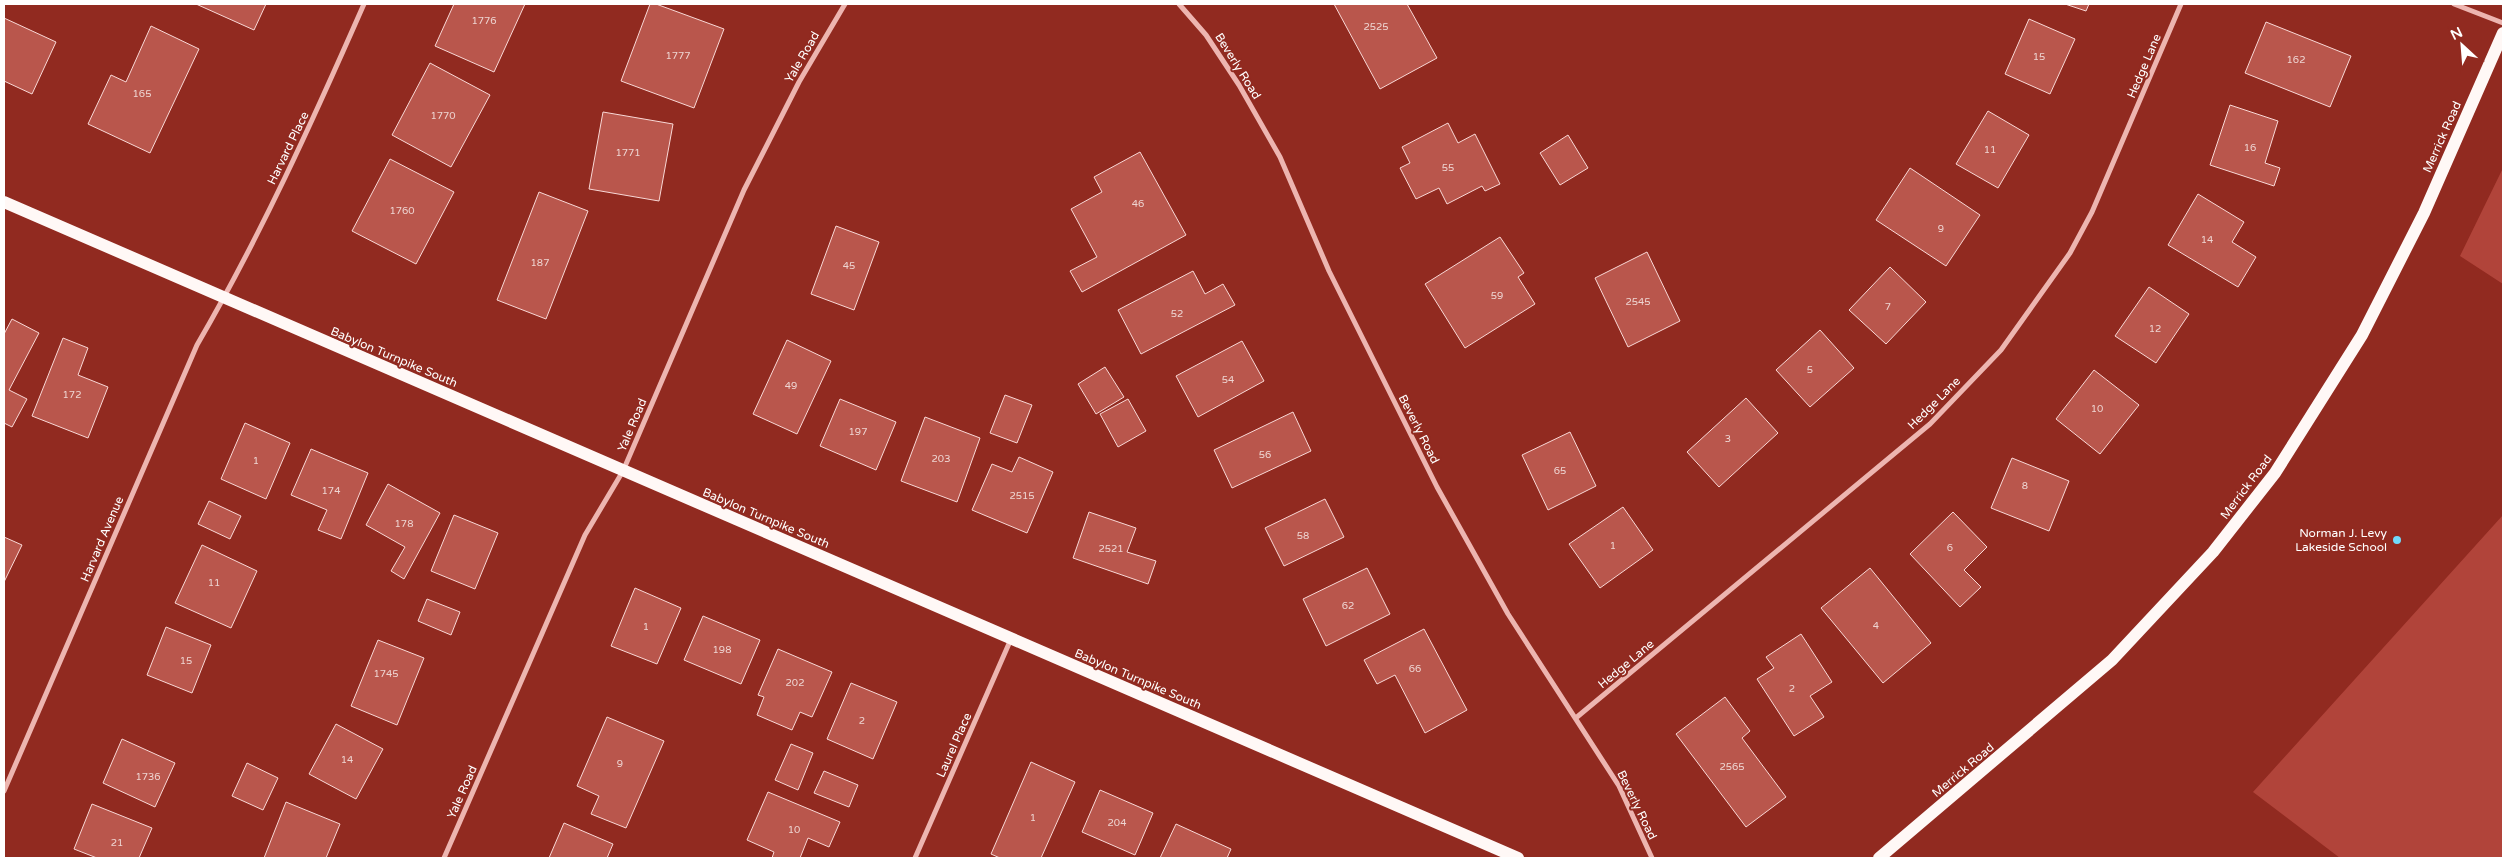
<svg xmlns="http://www.w3.org/2000/svg" width="2507" height="862" font-family="'Varela Round',sans-serif">
<style>
.green{fill:#b1443a}
.building{fill:#b9564c;stroke:#f9d8d6}
.lines{fill:none;stroke-linecap:round;stroke-linejoin:round}
.street{stroke:#edb5b0;stroke-width:5}
.primary{stroke:#fff8f6;stroke-width:12}
.poi-dot{fill:#71dafb;stroke:#912a20;stroke-width:2}
.labels{text-anchor:middle;dominant-baseline:central;stroke-width:4;stroke-linejoin:round;paint-order:stroke}
.number-label{font-size:10px;fill:#eed5d2}
.street-label{font-size:12px;fill:#fff;stroke:#912a20}
.poi-label{font-size:12px;fill:#fff;stroke:#912a20;text-anchor:end}
</style>
<rect width="100%" height="100%" fill="#912a20"/>
<path class="green" d="M2503,168V284L2460,256Z
M2503,515V858H2340L2253,792Z"/>
<path class="building" d="M196,4H266L254,30Z
M454,4H525L494,72L435,46Z
M650,4H656L724,29L694,108L621,81Z
M1334,4H1407L1437,58L1380,89Z
M2065,4H2089L2086,11Z
M4,18L56,42L32,94L4,81Z
M2029,19L2075,39L2050,94L2005,74Z
M2266,22L2351,56L2330,107L2245,73Z
M151,26L199,49L150,153L88,124L111,75L126,82Z
M430,63L490,95L451,167L392,135Z
M2230,105L2278,121L2265,163L2280,168L2274,186L2210,165Z
M1988,111L2029,135L1998,188L1956,164Z
M603,112L673,124L659,201L589,189Z
M1448,123L1458,143L1475,134L1500,184L1485,191L1482,186L1447,204L1439,188L1416,199L1400,168L1410,163L1402,147Z
M1568,135L1588,168L1560,185L1540,153Z
M1140,152L1186,235L1082,292L1070,271L1097,257L1071,209L1102,192L1094,177Z
M390,159L454,192L416,264L352,231Z
M1910,168L1980,215L1946,266L1876,220Z
M539,192L588,211L546,319L497,300Z
M2198,194L2244,222L2232,242L2256,257L2238,287L2168,245Z
M836,226L879,242L854,310L811,294Z
M1500,237L1524,273L1518,277L1535,304L1465,348L1425,284Z
M1647,252L1680,321L1628,347L1595,278Z
M1890,267L1926,302L1886,344L1849,310Z
M1193,271L1205,294L1223,284L1235,305L1141,354L1118,310Z
M2149,287L2189,314L2156,363L2115,336Z
M12,319L39,333L9,390L27,399L12,427L4,423V334Z
M1820,330L1854,368L1810,407L1776,370Z
M63,338L88,348L78,375L108,387L88,438L32,416Z
M787,340L831,361L797,434L753,414Z
M1242,341L1264,381L1198,417L1176,376Z
M1105,367L1124,397L1096,414L1078,384Z
M2094,370L2139,405L2100,454L2056,419Z
M1005,395L1032,405L1017,443L990,433Z
M1746,398L1778,433L1719,487L1687,452Z
M840,399L896,422L876,470L820,446Z
M1128,399L1146,431L1118,447L1100,414Z
M1293,412L1311,451L1232,488L1214,450Z
M925,417L980,438L957,502L901,481Z
M245,423L290,443L266,499L221,479Z
M1570,432L1596,486L1548,510L1522,455Z
M311,449L368,473L341,539L318,530L327,510L291,495Z
M1019,457L1053,472L1027,533L972,510L992,464L1012,472Z
M2012,458L2069,481L2049,531L1991,508Z
M388,484L440,513L404,579L391,571L405,547L366,525Z
M1325,499L1344,537L1284,566L1265,528Z
M209,501L241,516L230,539L198,524Z
M1623,507L1653,550L1600,588L1569,544Z
M1089,512L1136,528L1127,552L1156,561L1148,584L1073,558Z
M1953,512L1987,547L1964,570L1981,587L1960,607L1910,554Z
M454,515L498,533L475,589L431,571Z
M4,537L22,545L4,582Z
M202,545L257,571L231,628L175,603Z
M1367,568L1390,614L1326,646L1303,599Z
M1870,568L1931,643L1883,683L1821,608Z
M635,588L681,608L657,664L611,646Z
M427,599L460,612L451,635L418,621Z
M703,616L760,640L741,684L684,660Z
M166,627L211,645L192,693L147,675Z
M1424,629L1467,710L1425,733L1395,675L1377,684L1364,660Z
M1801,634L1832,682L1810,696L1824,717L1794,736L1757,679L1774,668L1766,657Z
M378,640L424,658L397,725L351,706Z
M778,649L832,672L812,717L800,712L792,730L757,715L764,697L758,695Z
M851,683L897,702L873,759L827,739Z
M1725,697L1750,731L1742,738L1786,797L1746,827L1676,734Z
M607,717L664,741L626,828L591,814L599,796L577,786Z
M336,724L383,749L356,799L309,774Z
M122,739L175,763L155,807L103,783Z
M791,744L813,753L798,790L775,780Z
M1031,762L1075,782L1041,858H1000L991,854Z
M247,763L278,778L263,810L232,796Z
M824,771L858,785L849,807L814,793Z
M1100,790L1153,813L1135,855L1082,832Z
M768,792L840,822L829,847L808,838L800,858H772L774,852L747,840Z
M286,802L340,824L326,858H264Z
M92,804L152,828L139,858H97L74,849Z
M564,823L613,844L607,858H549Z
M1176,824L1231,849L1227,858H1160Z"/>
<g class="lines">
<path class="street" d="M1179,4L1206,35L1239,85L1280,157L1329,271L1437,487L1508,614L1619,786L1652,858
M2454,4L2503,23
M1577,717L1930,424L2001,350L2070,253L2092,212L2181,4
M4,791L197,345C261,235 313,120 364,4
M444,858L585,535L623,471L744,190L799,82L845,4
M915,858L1011,639"/>
<path class="primary" d="M4,202L1518,858
M1879,858L2112,660L2213,552L2275,473L2362,335L2424,213L2503,33"/>
</g>
<circle class="poi-dot" cx="2397" cy="540" r="5"/>
<g class="labels">
<g class="number-label">
<text x="484" y="21">1776</text>
<text x="1376" y="27">2525</text>
<text x="678" y="56">1777</text>
<text x="2039" y="57">15</text>
<text x="2296" y="60">162</text>
<text x="142" y="94">165</text>
<text x="443" y="116">1770</text>
<text x="2250" y="148">16</text>
<text x="1990" y="150">11</text>
<text x="628" y="153">1771</text>
<text x="1448" y="168">55</text>
<text x="1138" y="204">46</text>
<text x="402" y="211">1760</text>
<text x="1941" y="229">9</text>
<text x="2207" y="240">14</text>
<text x="540" y="263">187</text>
<text x="849" y="266">45</text>
<text x="1497" y="296">59</text>
<text x="1638" y="302">2545</text>
<text x="1888" y="307">7</text>
<text x="1177" y="314">52</text>
<text x="2155" y="329">12</text>
<text x="1810" y="370">5</text>
<text x="1228" y="380">54</text>
<text x="791" y="386">49</text>
<text x="72" y="395">172</text>
<text x="2097" y="409">10</text>
<text x="858" y="432">197</text>
<text x="1728" y="439">3</text>
<text x="1265" y="455">56</text>
<text x="941" y="459">203</text>
<text x="256" y="461">1</text>
<text x="1560" y="471">65</text>
<text x="2025" y="486">8</text>
<text x="331" y="491">174</text>
<text x="1022" y="496">2515</text>
<text x="404" y="524">178</text>
<text x="1303" y="536">58</text>
<text x="1613" y="546">1</text>
<text x="1950" y="548">6</text>
<text x="1111" y="549">2521</text>
<text x="214" y="583">11</text>
<text x="1348" y="606">62</text>
<text x="1876" y="626">4</text>
<text x="646" y="627">1</text>
<text x="722" y="650">198</text>
<text x="186" y="661">15</text>
<text x="1415" y="669">66</text>
<text x="386" y="674">1745</text>
<text x="795" y="683">202</text>
<text x="1792" y="689">2</text>
<text x="862" y="721">2</text>
<text x="347" y="760">14</text>
<text x="620" y="764">9</text>
<text x="1732" y="767">2565</text>
<text x="148" y="777">1736</text>
<text x="1033" y="818">1</text>
<text x="1117" y="823">204</text>
<text x="794" y="830">10</text>
<text x="117" y="843">21</text>
</g>
<g class="street-label">
<text transform="translate(802 57) rotate(-60)">Yale Road</text>
<text transform="translate(1238 66) rotate(58)">Beverly Road</text>
<text transform="translate(2144 66) rotate(-67)">Hedge Lane</text>
<text transform="translate(2442 137) rotate(-66)">Merrick Road</text>
<text transform="translate(288 148) rotate(-64)">Harvard Place</text>
<text transform="translate(394 357) rotate(23)">Babylon Turnpike South</text>
<text transform="translate(1934 403) rotate(-45)">Hedge Lane</text>
<text transform="translate(632 425) rotate(-67)">Yale Road</text>
<text transform="translate(1419 429) rotate(63)">Beverly Road</text>
<text transform="translate(2246 487) rotate(-53)">Merrick Road</text>
<text transform="translate(766 518) rotate(23)">Babylon Turnpike South</text>
<text transform="translate(102 539) rotate(-67)">Harvard Avenue</text>
<text transform="translate(1626 664) rotate(-40)">Hedge Lane</text>
<text transform="translate(1138 679) rotate(23)">Babylon Turnpike South</text>
<text transform="translate(954 745) rotate(-66)">Laurel Place</text>
<text transform="translate(1963 770) rotate(-40)">Merrick Road</text>
<text transform="translate(462 792) rotate(-66)">Yale Road</text>
<text transform="translate(1637 805) rotate(64)">Beverly Road</text>
</g>
<g class="poi-label">
<text x="2387" y="533">Norman J. Levy<tspan x="2387" dy="14">Lakeside School</tspan></text>
</g>
</g>
<rect width="2507" height="862" fill="none" stroke="#ffffff" stroke-width="10"/>
<g transform="translate(2462 45) rotate(334)" stroke="#912a20" stroke-width="4" paint-order="stroke">
<path d="M0-4L9 19L0 12L-9 19Z" fill="#ffffff"/>
<text y="-8" font-size="14" font-weight="bold" text-anchor="middle" fill="#ffffff">N</text>
</g>
</svg>
